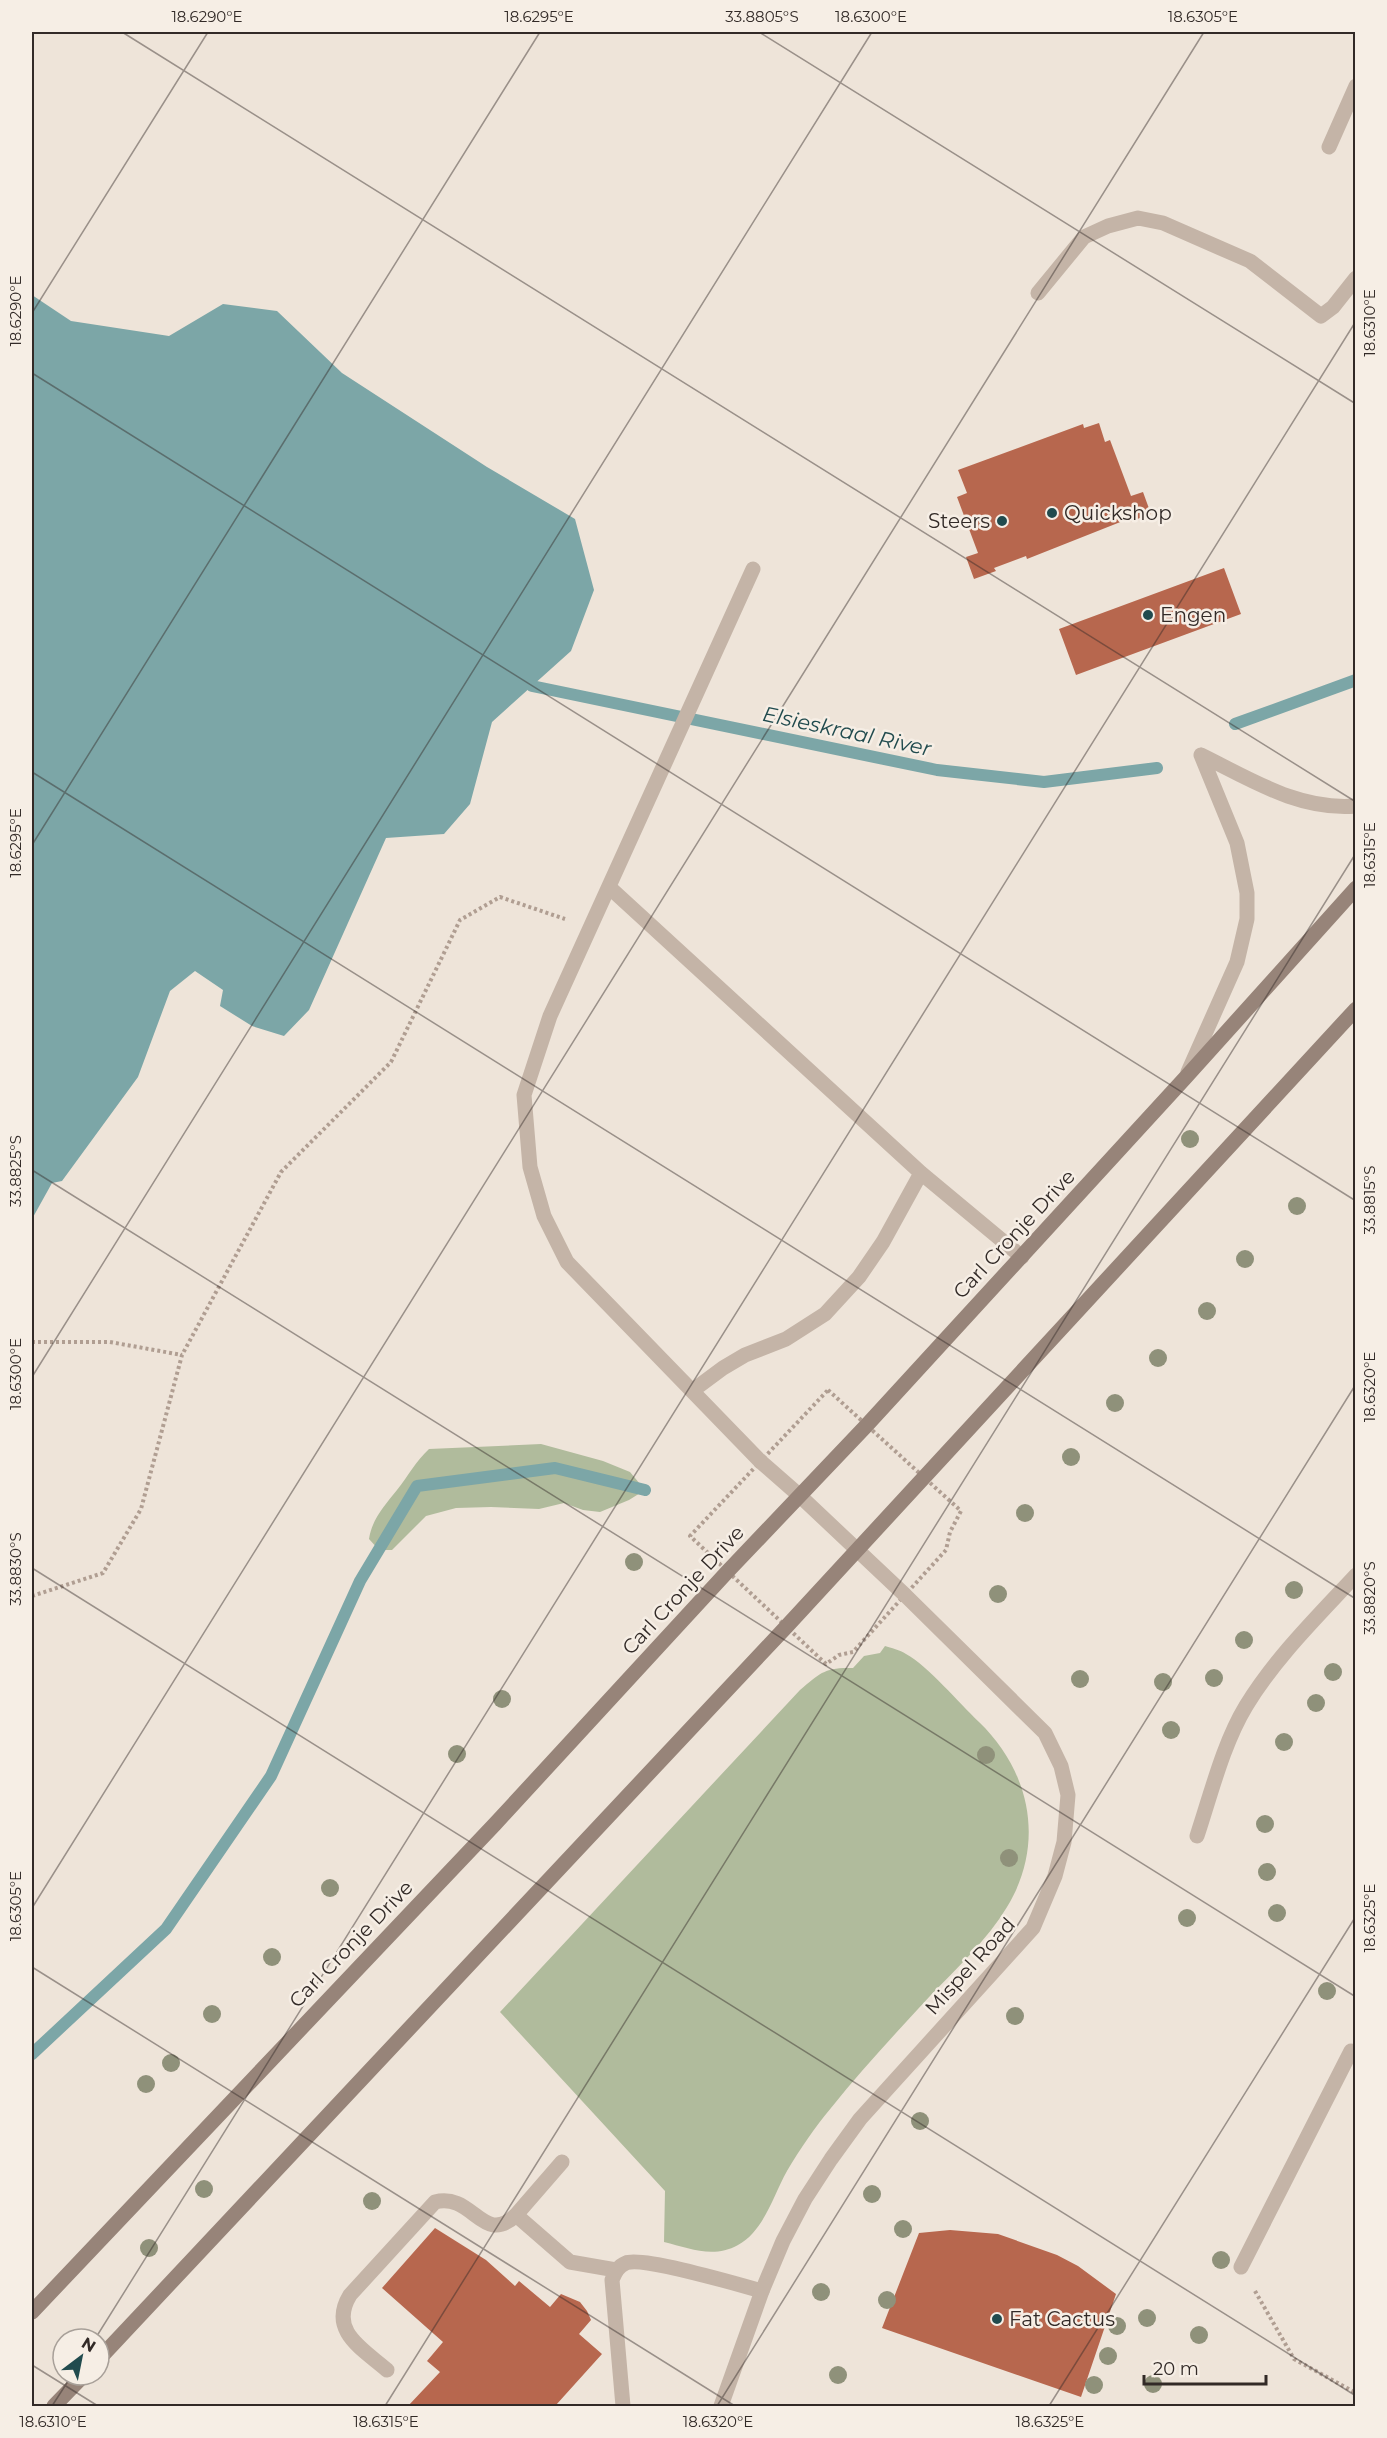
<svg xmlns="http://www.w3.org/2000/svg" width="1387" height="2438" font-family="Montserrat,sans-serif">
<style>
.green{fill:#b0bb9c}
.water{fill:#7ca6a7}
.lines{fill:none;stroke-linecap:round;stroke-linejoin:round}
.stream{stroke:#7ca6a7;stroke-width:12}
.building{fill:#b7674e}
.path{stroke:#b09e92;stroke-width:4;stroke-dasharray:3 3;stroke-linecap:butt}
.lane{stroke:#c4b4a7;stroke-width:15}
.street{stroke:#c4b4a7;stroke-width:15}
.secondary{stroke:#978479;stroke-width:15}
.tree{fill:#8f917a}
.ticks{fill:none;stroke:#322a27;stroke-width:1.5;stroke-opacity:0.45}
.poi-dot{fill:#214b4e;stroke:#f6eee5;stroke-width:2}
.labels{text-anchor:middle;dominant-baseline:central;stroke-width:5;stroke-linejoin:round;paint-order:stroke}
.poi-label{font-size:20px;fill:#322a27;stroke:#f6eee5;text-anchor:start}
.street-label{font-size:20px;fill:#322a27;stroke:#f6eee5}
.water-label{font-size:21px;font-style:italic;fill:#214b4e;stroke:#f6eee5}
.neatline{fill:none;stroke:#322a27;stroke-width:2}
.ticks-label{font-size:15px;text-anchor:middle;fill:#322a27}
</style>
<rect width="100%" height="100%" fill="#eee4d9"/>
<path class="green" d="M541,1444L603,1461L630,1472L645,1490L629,1500L600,1512L583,1510L564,1503L539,1509L491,1507L456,1508L426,1516L392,1550H379L369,1539C372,1519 385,1505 397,1490C408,1476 416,1461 429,1449Z
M885,1646C891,1648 900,1650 906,1654C928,1666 959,1703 979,1722C1030,1771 1046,1843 1007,1907C987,1940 957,1968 930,1996C896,2033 862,2069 831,2108C815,2127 800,2149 787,2171C773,2196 764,2231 738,2245C713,2259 689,2248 664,2242L665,2191L500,2012L800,1690C820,1673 825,1667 853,1668L864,1656L880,1653Z"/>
<path class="water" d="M32,295L71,321L169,336L223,304L277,311L342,373L487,467L575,519L594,590L571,651L492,722L470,804L444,834L386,838L309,1010L284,1036L252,1026L220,1006L223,990L195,971L170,991L138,1077L62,1181L52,1183L32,1219Z"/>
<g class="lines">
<path class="stream" d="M532,686L937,770L1044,782L1157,768
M1235,724L1356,680
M32,2054L166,1929L271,1776L360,1581L417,1486L555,1468L645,1490"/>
</g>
<path class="building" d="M1099,423L1105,442L1110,440L1131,496L1143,492L1151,514L1129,522L1128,519L1027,559L1026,556L994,568L996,571L974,579L966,557L978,553L957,497L967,493L958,470L1083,424L1084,428Z
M1224,568L1241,614L1076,675L1059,629Z
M435,2228L486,2260L515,2286L519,2281L550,2307L561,2294L580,2302L587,2311L591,2320L579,2334L602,2354L556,2405L557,2406H408L440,2372L427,2361L443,2342L382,2288Z
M950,2230L998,2234L1057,2255L1078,2266L1116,2294L1081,2397L882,2328L919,2233Z"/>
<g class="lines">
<path class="path" d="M32,1342H110L182,1355
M828,1390L961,1511L950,1532L946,1550L853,1652L839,1655L826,1664L690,1536Z
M32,1596L103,1573L141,1509L182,1355L281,1172L391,1062L460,920L500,897L565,919
M1255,2291L1294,2359L1356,2393"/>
<path class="lane" d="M1329,147L1356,86
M1038,293L1084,237L1108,226L1138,218L1163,223L1250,261L1321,316L1333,307L1356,278
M753,569L550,1016L524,1095L530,1167L544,1216L567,1262L760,1461L800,1496
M1201,755C1250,779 1299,811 1356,806
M609,887L921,1173L1022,1257
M1188,1072L1237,962L1247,919V893L1237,843L1201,755
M692,1391L723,1368L745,1355L786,1339L825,1314L859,1277L883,1242L921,1173
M1197,1836C1211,1794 1223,1744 1246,1706C1276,1657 1317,1617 1356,1575
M516,2215L562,2162
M1241,2267L1351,2051
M387,2370C363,2349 328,2331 350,2295L435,2202C473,2192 483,2247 516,2215L570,2262L616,2270
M623,2406L612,2280C615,2273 618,2266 626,2263C642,2256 740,2285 762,2291"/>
<path class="street" d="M721,2406L762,2291L783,2241L805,2199L831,2159L860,2119L1033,1928L1055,1876L1064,1842L1068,1795L1061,1766L1045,1733L905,1595L800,1496"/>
<path class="secondary" d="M32,2312L495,1824L728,1571L866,1426L1186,1077L1356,888
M99,2359L787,1626L1356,1009
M54,2406L84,2375"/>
</g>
<g class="tree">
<circle cx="1190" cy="1139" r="9"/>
<circle cx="1297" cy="1206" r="9"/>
<circle cx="1245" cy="1259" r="9"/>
<circle cx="1207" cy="1311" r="9"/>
<circle cx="1158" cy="1358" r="9"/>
<circle cx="1115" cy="1403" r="9"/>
<circle cx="1071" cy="1457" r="9"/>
<circle cx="1025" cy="1513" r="9"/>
<circle cx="634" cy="1562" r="9"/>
<circle cx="1294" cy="1590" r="9"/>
<circle cx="998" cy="1594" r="9"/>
<circle cx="1244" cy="1640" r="9"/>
<circle cx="1333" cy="1672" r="9"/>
<circle cx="1214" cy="1678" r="9"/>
<circle cx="1080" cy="1679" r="9"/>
<circle cx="1163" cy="1682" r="9"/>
<circle cx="502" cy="1699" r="9"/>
<circle cx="1316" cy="1703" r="9"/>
<circle cx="1171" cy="1730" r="9"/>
<circle cx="1284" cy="1742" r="9"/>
<circle cx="457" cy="1754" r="9"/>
<circle cx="986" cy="1755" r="9"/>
<circle cx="1265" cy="1824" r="9"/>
<circle cx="1009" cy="1858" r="9"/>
<circle cx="1267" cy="1872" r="9"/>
<circle cx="330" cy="1888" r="9"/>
<circle cx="1277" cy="1913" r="9"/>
<circle cx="1187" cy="1918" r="9"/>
<circle cx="272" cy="1957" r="9"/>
<circle cx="1327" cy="1991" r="9"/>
<circle cx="212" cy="2014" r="9"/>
<circle cx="1015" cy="2016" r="9"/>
<circle cx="171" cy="2063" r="9"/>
<circle cx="146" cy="2084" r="9"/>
<circle cx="920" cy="2121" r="9"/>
<circle cx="204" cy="2189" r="9"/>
<circle cx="872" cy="2194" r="9"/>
<circle cx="372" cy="2201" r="9"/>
<circle cx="903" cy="2229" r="9"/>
<circle cx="149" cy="2248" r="9"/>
<circle cx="1221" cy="2260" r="9"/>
<circle cx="821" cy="2292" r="9"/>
<circle cx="887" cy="2300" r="9"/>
<circle cx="1147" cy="2318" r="9"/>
<circle cx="1117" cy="2326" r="9"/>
<circle cx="1199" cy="2335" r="9"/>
<circle cx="1108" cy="2356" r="9"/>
<circle cx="838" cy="2375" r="9"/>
<circle cx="1153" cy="2384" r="9"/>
<circle cx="1094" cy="2385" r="9"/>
</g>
<path class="ticks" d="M122,32L1356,802M759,32L1356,404M32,313L208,32M32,373L1356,1201M32,772L1356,1599M32,845L540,32M32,1170L1356,1997M32,1377L872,32M32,1568L1356,2396M32,1908L1204,32M32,1967L735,2406M95,2339L1356,321M32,2365L98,2406M52,2406L72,2375M385,2406L1356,853M717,2406L1356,1384M1049,2406L1356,1916"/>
<g class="poi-dot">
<circle cx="1052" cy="513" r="6"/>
<circle cx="1002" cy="521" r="6"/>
<circle cx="1148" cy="615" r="6"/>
<circle cx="997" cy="2319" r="6"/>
</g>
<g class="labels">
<g class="poi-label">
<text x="1064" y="513">Quickshop</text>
<text x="990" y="521" text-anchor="end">Steers</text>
<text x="1160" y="615">Engen</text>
<text x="1009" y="2319">Fat Cactus</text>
</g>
<g class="street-label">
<text transform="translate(1014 1234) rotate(-47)">Carl Cronje Drive</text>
<text transform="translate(683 1590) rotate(-47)">Carl Cronje Drive</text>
<text transform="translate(351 1944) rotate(-46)">Carl Cronje Drive</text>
<text transform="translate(970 1966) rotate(-48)">Mispel Road</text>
</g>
<g class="water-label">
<text transform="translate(847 731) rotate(12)">Elsieskraal River</text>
</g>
</g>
<rect width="1387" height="2438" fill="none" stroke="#f6eee5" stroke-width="66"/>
<g transform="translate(81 2357) rotate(32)"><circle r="28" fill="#f6eee5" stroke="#a8a099" stroke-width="1.5"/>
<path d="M0-4.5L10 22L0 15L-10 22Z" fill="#214b4e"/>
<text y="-9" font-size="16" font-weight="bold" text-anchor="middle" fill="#322a27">N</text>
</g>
<path d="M1144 2375v9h122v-9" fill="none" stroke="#322a27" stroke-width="3"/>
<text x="1153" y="2375" font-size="18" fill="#322a27" stroke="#f6eee5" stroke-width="4.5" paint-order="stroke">20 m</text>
<rect x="33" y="33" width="1321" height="2372" class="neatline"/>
<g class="ticks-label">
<text x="207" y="22">18.6290°E</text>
<text x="539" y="22">18.6295°E</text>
<text x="762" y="22">33.8805°S</text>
<text x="871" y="22">18.6300°E</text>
<text x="1203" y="22">18.6305°E</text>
<text transform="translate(16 311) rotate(-90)" y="5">18.6290°E</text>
<text transform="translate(1370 323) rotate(-90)" y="5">18.6310°E</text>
<text transform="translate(16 843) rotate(-90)" y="5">18.6295°E</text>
<text transform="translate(1370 855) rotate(-90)" y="5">18.6315°E</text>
<text transform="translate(16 1171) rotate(-90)" y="5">33.8825°S</text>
<text transform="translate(1370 1200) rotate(-90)" y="5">33.8815°S</text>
<text transform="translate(16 1374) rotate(-90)" y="5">18.6300°E</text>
<text transform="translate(1370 1387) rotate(-90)" y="5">18.6320°E</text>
<text transform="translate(16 1569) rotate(-90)" y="5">33.8830°S</text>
<text transform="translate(1370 1598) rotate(-90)" y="5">33.8820°S</text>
<text transform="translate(16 1906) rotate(-90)" y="5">18.6305°E</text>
<text transform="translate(1370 1918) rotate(-90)" y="5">18.6325°E</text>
<text x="53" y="2427">18.6310°E</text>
<text x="386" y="2427">18.6315°E</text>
<text x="718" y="2427">18.6320°E</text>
<text x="1050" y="2427">18.6325°E</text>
</g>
</svg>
